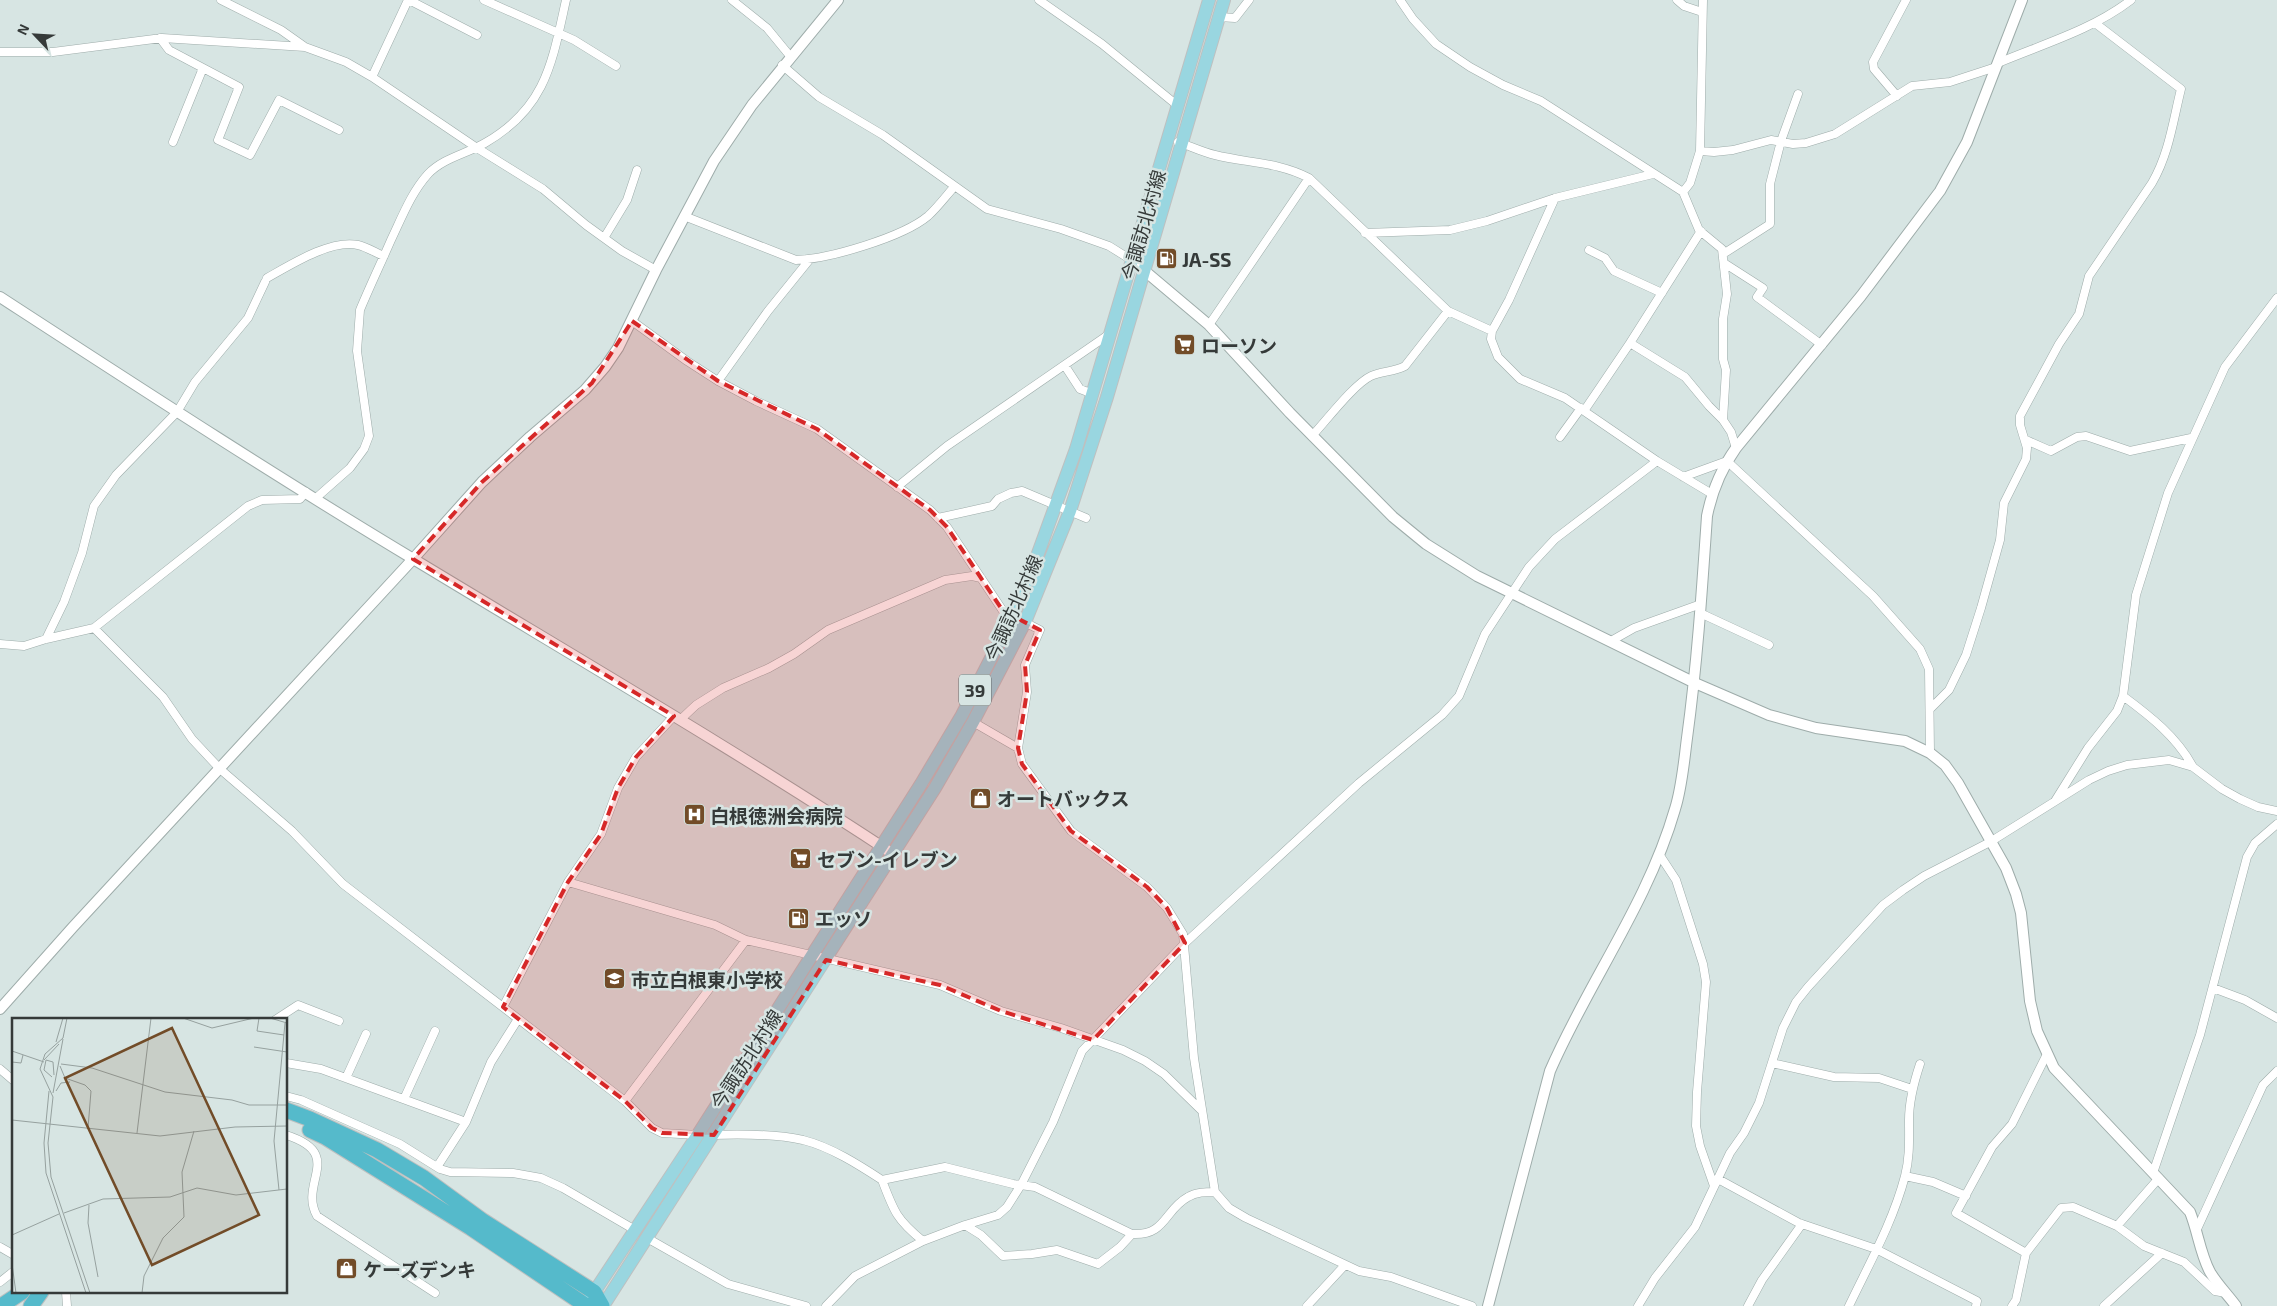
<svg xmlns="http://www.w3.org/2000/svg" width="2277" height="1306" font-family="'Exo 2','Noto Sans JP',sans-serif">
<style>
.lines{fill:none;stroke-linecap:round;stroke-linejoin:round}
.minor-casing{stroke:#9eacaa;stroke-width:9}
.tertiary-casing{stroke:#9eacaa;stroke-width:12}
.primary-casing{stroke:#bec0c0;stroke-width:14}
.motorway-casing{stroke:#bec0c0;stroke-width:17}
.minor{stroke:#fff;stroke-width:8}
.tertiary{stroke:#fff;stroke-width:10}
.primary{stroke:#99d6e0;stroke-width:12}
.motorway{stroke:#55bacb;stroke-width:15}
.marked{fill:#d62828;fill-opacity:0.2;stroke:#d62828;stroke-width:4;stroke-dasharray:10 6;stroke-linejoin:round}
.labels{text-anchor:middle;dominant-baseline:central;stroke-width:5;stroke-linejoin:round;paint-order:stroke}
.shield{fill:#d7e5e3;stroke:#666d6c;stroke-width:1}
.shield-label{font-size:18px;font-weight:bold;fill:#353a39}
.street-label{font-size:19px;fill:#353a39;stroke:#d7e5e3}
.poi-label{font-size:19px;font-weight:bold;fill:#353a39;stroke:#d7e5e3;text-anchor:start}
.inset-road{fill:none;stroke:#96a19f;stroke-width:1}
.view{fill:#724c28;fill-opacity:0.15;stroke:#724c28;stroke-width:2.5}
.inset-edge{fill:none;stroke:#353a39;stroke-width:2.5}
</style>
<rect width="100%" height="100%" fill="#d7e5e3"/>
<g class="lines">
<defs>
<path id="minor" d="M221,0L281,30L305,47
M409,0L477,35
M484,0L574,40L616,66
M732,0L767,28L790,56
M1039,0L1102,44L1178,106
M1400,0L1413,19L1436,44L1470,67L1503,85L1541,101L1683,192L1699,230L1722,249L1727,294L1723,319V359L1726,370L1723,420L1731,432L1736,448
M1677,0L1684,6L1702,12
M1219,17L1235,18L1249,0
M160,38L169,50L239,87L218,140L250,155L279,100L339,130
M0,52H53L162,38L305,47L346,62L372,77L477,148L543,189L586,225L622,251L656,270
M1998,63C2043,44 2092,30 2131,0
M782,65L819,97L883,135L987,209L1061,229L1109,246L1133,261
M372,77L408,0
M1897,96L1874,69L1873,62L1906,0
M173,142L203,68
M1178,142C1190,146 1202,152 1215,155C1247,163 1279,162 1309,178L1448,311L1492,331
M1700,151L1714,152L1733,150L1771,140L1793,144L1806,143L1835,134L1912,86L1950,82L1996,67
M1683,192L1690,183L1700,151L1703,0
M1555,198L1509,300L1492,331L1491,339L1498,357L1520,379L1565,398L1657,461L1712,494
M684,216L796,260C829,259 903,237 928,216C937,208 946,196 954,187
M1365,233L1450,230L1487,221L1555,198L1653,174
M604,238L627,200L637,170
M1589,250L1605,258L1614,271L1662,293
M1723,254L1770,224V184L1781,141L1798,94
M1724,263L1763,288L1757,297L1822,345
M267,278C290,265 331,239 358,245C367,247 376,253 384,256
M632,321L687,361L718,381L756,401L817,429L930,510L947,527L1003,611L1040,630L1025,665L1027,692L1018,748L1022,764L1071,831L1147,887L1167,908L1183,934L1194,1058L1215,1192L1229,1208L1246,1218L1359,1271L1391,1277L1472,1306
M1209,325L1309,178
M1630,343L1685,377L1709,406L1723,420
M1065,366L1080,389L1093,394
M718,381L768,311L810,259
M1584,411L1630,343L1701,231
M1312,436C1326,421 1354,384 1371,376C1382,371 1394,372 1405,366L1448,311
M1560,437L1581,408
M2026,440L2051,451L2077,437L2086,436L2130,451L2191,438
M1683,477L1727,461L1873,596L1920,649L1929,669L1930,753
M897,487L947,446L1108,335
M316,498L350,468L364,449L369,436L357,351L360,310C370,286 381,263 391,240C402,217 411,193 428,174C443,158 466,154 485,143C546,108 552,63 566,0
M938,518L992,506L998,499L1011,493L1022,491L1086,518
M1700,613L1769,645
M94,628L163,697L192,739L220,769L292,831L343,884L625,1101L652,1128L662,1133L699,1135
M46,639L64,602L82,553L94,506L116,475L177,412L195,382L248,318L265,282
M1611,641L1634,628L1701,604
M0,644L24,646L46,639L94,628L248,506L262,500L300,499L306,492
M2123,696C2150,716 2177,737 2193,767
M1931,708L1949,690L1966,655L1981,608L2000,540L2004,503L2026,459L2027,448L2020,425V416L2059,344L2079,314L2089,276L2152,183C2169,154 2173,121 2181,89L2095,23
M680,720L696,705L723,688L769,668L794,654L828,630L945,580L972,576L981,578
M973,722L1018,748
M2055,801L2088,748L2117,711L2123,696L2136,595L2168,493L2225,367L2277,298
M1659,854L1676,880L1703,964L1706,982L1697,1092L1696,1126L1700,1146L1714,1186
M568,882L715,925L746,940L940,985L1001,1011L1061,1028L1123,1050L1145,1061L1164,1074L1201,1110
M2213,988L2245,1000L2277,1018
M503,1007L568,882L601,834L618,788L636,757L674,716
M275,1020L298,1005L339,1021
M286,1063L321,1069L466,1122
M1772,1063L1834,1077L1879,1078L1912,1089
M0,1069L14,1081
M346,1078L366,1034
M286,1096L301,1100L400,1144L440,1169L450,1172L513,1173L541,1178L563,1188L635,1230
M404,1099L435,1031
M625,1101L746,940
M286,1135C346,1154 298,1183 317,1216L435,1293
M711,1135C739,1134 776,1134 803,1140C831,1147 859,1165 882,1180L945,1167L1013,1184L1035,1187L1132,1234C1166,1236 1164,1210 1188,1197C1196,1192 1206,1192 1215,1192
M437,1167L466,1122L491,1062L518,1019
M2153,1173L2200,1035L2247,857L2255,843L2277,824
M1905,1176L1933,1182L1966,1196
M1718,1179L1799,1223L1876,1249L1977,1301L1976,1306
M882,1180C894,1212 897,1220 923,1241
M965,1225L998,1215L1007,1207L1021,1185L1053,1122L1082,1051L1185,943L1359,783L1442,715L1459,696L1485,634L1529,567L1555,539L1657,461
M2117,1226L2159,1178
M2197,1229L2263,1085L2277,1071
M647,1238L728,1284L806,1306
M0,1247L14,1255
M2026,1253L1956,1213L1992,1147L2012,1124L2047,1054
M0,1282L14,1271
M66,1292L67,1306
M826,1306L855,1276L923,1241L965,1225L981,1235L1003,1256L1032,1254L1057,1250L1098,1264L1120,1247L1132,1234
M1307,1306L1345,1265
M1638,1306L1655,1278L1695,1227L1730,1153L1744,1133L1759,1103L1783,1028L1796,1002L1808,987L1883,905L1903,890L1924,876L1990,842L2089,780L2108,771L2127,765L2169,760L2193,767L2222,789L2240,799L2258,807L2277,811
M1748,1306L1762,1280L1802,1224
M1849,1306C1869,1264 1893,1222 1905,1176C1910,1157 1909,1139 1909,1120C1909,1100 1914,1082 1920,1064
M2012,1306L2016,1300L2026,1253L2061,1208L2073,1207L2117,1226L2144,1246L2184,1262L2215,1291L2226,1293
M2104,1306L2162,1253"/>
<path id="tertiary" d="M1133,261L1209,325L1290,413L1393,517L1426,544L1477,576L1695,683L1769,715L1816,728L1905,741L1930,753L1945,765L1958,783L2006,868L2016,894L2021,913L2030,1001L2037,1031L2054,1068L2190,1212C2198,1232 2200,1253 2210,1272C2217,1284 2228,1295 2236,1306
M0,297C137,386 275,476 415,560C575,657 737,751 893,854
M0,1009L73,927L413,559L482,482L530,437L585,390L605,367L618,348L656,270L714,161L752,105L838,0
M1488,1306L1550,1071C1588,983 1648,903 1675,809C1682,787 1684,761 1687,738C1697,665 1702,590 1707,516C1712,491 1721,469 1736,448L1861,296L1940,191L1967,142L2022,0"/>
<path id="primary" d="M589,1300L697,1136L921,784L962,715L1012,617L1036,559L1076,449L1209,0
M603,1306L935,788L973,722L1025,622L1070,511L1107,397L1224,0"/>
<path id="motorway" d="M286,1110L310,1119L377,1150L424,1178L483,1221L594,1292L602,1306
M310,1130L325,1137L471,1228L585,1305L598,1306
M1,1306L22,1292
M31,1306L41,1292"/>
</defs>
<use href="#minor" class="minor-casing"/>
<use href="#tertiary" class="tertiary-casing"/>
<use href="#primary" class="primary-casing"/>
<use href="#motorway" class="motorway-casing"/>
<use href="#minor" class="minor"/>
<use href="#tertiary" class="tertiary"/>
<use href="#primary" class="primary"/>
<use href="#motorway" class="motorway"/>
</g>
<path class="marked" d="M632,321L718,381L817,429L930,510L947,527L1003,611L1040,630L1025,665L1027,692L1018,748L1022,764L1071,831L1147,887L1167,908L1185,943L1093,1040L1001,1011L940,985L826,960L714,1135L662,1133L652,1128L625,1101L503,1007L568,882L601,834L618,788L636,757L674,716L413,559L482,482L592,383Z"/>
<defs>
<symbol id="fuel-square" viewBox="-11 -11 22 22"><rect x="-9" y="-9" width="18" height="18" rx="4" fill="#724c28" stroke="#d7e5e3"/><path d="M-5.5-6h7V0h2V4h1.3V-2.5L3-4.5l.8-.8L6-3V5H2.5V1h-1V6h-7ZM-4.2-4.7v3.2H.2V-4.7Z" fill="#fff"/></symbol>
<symbol id="supermarket-square" viewBox="-11 -11 22 22"><rect x="-9" y="-9" width="18" height="18" rx="4" fill="#724c28" stroke="#d7e5e3"/><path d="M-6-5.5h2.5l.6 2H6L4.5 2H-2.5L-4.4-4H-6ZM-1.5 3.2a1.3 1.3 0 1 0 .1 0ZM3 3.2a1.3 1.3 0 1 0 .1 0Z" fill="#fff"/></symbol>
<symbol id="shop-square" viewBox="-11 -11 22 22"><rect x="-9" y="-9" width="18" height="18" rx="4" fill="#724c28" stroke="#d7e5e3"/><path d="M-5-2.5h2.3a2.7 3.5 0 0 1 5.4 0H5L5.5 6h-11ZM-1.5-2.5h3a1.5 2.3 0 0 0-3 0Z" fill="#fff"/></symbol>
<symbol id="hospital-square" viewBox="-11 -11 22 22"><rect x="-9" y="-9" width="18" height="18" rx="4" fill="#724c28" stroke="#d7e5e3"/><path d="M-5-5h3v3.5h4V-5h3V5h-3V1.5h-4V5h-3Z" fill="#fff"/></symbol>
<symbol id="school-square" viewBox="-11 -11 22 22"><rect x="-9" y="-9" width="18" height="18" rx="4" fill="#724c28" stroke="#d7e5e3"/><path d="M0-5L7-2L0 1L-7-2ZM-4 1L0 2.5L4 1V4Q0 6-4 4Z" fill="#fff"/></symbol>
</defs>
<g fill-rule="evenodd">
<use href="#fuel-square" x="1154" y="246" width="25" height="25"/>
<use href="#supermarket-square" x="1172" y="332" width="25" height="25"/>
<use href="#shop-square" x="968" y="786" width="25" height="25"/>
<use href="#hospital-square" x="682" y="802" width="25" height="25"/>
<use href="#supermarket-square" x="788" y="846" width="25" height="25"/>
<use href="#fuel-square" x="786" y="906" width="25" height="25"/>
<use href="#school-square" x="602" y="966" width="25" height="25"/>
<use href="#shop-square" x="334" y="1256" width="25" height="25"/>
</g>
<g class="labels">
<rect class="shield" x="959" y="674.5" width="32" height="31" rx="4"/>
<g class="shield-label">
<text x="975" y="690">39</text>
</g>
<g class="street-label">
<text transform="translate(1143 225) rotate(-74)">今諏訪北村線</text>
<text transform="translate(1013 608) rotate(-66)">今諏訪北村線</text>
<text transform="translate(746 1059) rotate(-57)">今諏訪北村線</text>
</g>
<g class="poi-label">
<text x="1182" y="259">JA-SS</text>
<text x="1201" y="345">ローソン</text>
<text x="997" y="798">オートバックス</text>
<text x="710" y="815">白根徳洲会病院</text>
<text x="817" y="859">セブン-イレブン</text>
<text x="815" y="918">エッソ</text>
<text x="631" y="979">市立白根東小学校</text>
<text x="363" y="1269">ケーズデンキ</text>
</g>
</g>
<g transform="translate(12 1018)">
<rect width="275" height="275" fill="#d7e5e3"/>
<path class="inset-road" d="M55,0L51,20L33,36L28,51L41,79L36,125L39,159L78,275M171,0L200,10L242,0M247,0L245,13L272,17M258,0L275,5M44,24L51,0M242,29L275,34M0,33L32,44M32,42L47,26M0,44L9,45L11,37M49,46L80,50L153,74L220,82L237,87H275M48,48L53,60L73,67L79,73L76,110M40,59L32,52L34,42L41,44L42,57M37,73L32,125L34,155L74,275M44,73L49,65L58,64M41,75L51,21M0,102L148,118L223,109L275,108M125,115L139,0M267,172L262,123L273,5M77,187L76,205L86,259M52,195L91,181L158,179L185,170L224,177L275,171M0,217L47,196M0,246L4,275M130,275L132,258L151,220L172,199L170,154L182,113"/>
<path class="view" d="M160,10L247,197L140,247L53,60Z"/>
<rect width="275" height="275" class="inset-edge"/>
</g>
<g transform="translate(35 35) rotate(295)" stroke="#d7e5e3" stroke-width="4" paint-order="stroke">
<path d="M0-4L9 19L0 12L-9 19Z" fill="#353a39"/>
<text y="-8" font-size="14" font-weight="bold" text-anchor="middle" fill="#353a39">N</text>
</g>
</svg>
